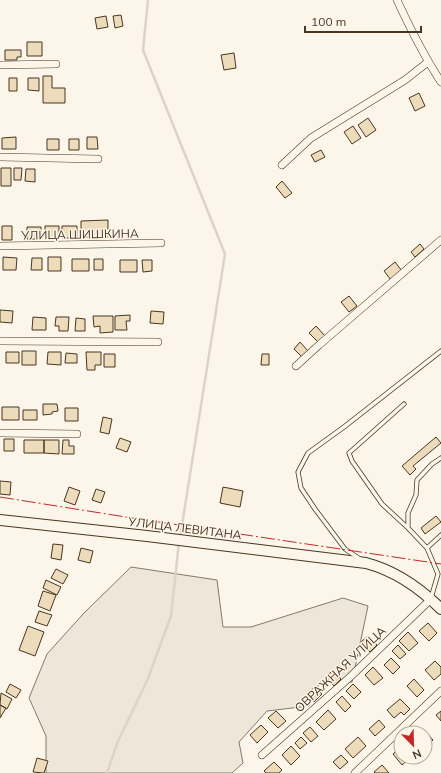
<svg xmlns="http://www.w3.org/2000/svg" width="441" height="773" font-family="Mulish,sans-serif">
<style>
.green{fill:#ede6d9;stroke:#887966}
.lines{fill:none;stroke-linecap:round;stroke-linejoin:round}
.stream{stroke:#dcd4c6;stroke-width:2.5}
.building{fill:#ecdcbc;stroke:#4a3520}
.service-casing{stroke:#4a3520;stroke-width:5}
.minor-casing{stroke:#4a3520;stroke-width:8}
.secondary-casing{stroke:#4a3520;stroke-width:12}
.service{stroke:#fbf6e9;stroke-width:3.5}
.minor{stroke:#fbf6e9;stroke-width:7}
.secondary{stroke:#fbf6e9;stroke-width:10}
.power{stroke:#c62828;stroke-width:1;stroke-dasharray:14 3 2 3;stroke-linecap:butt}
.labels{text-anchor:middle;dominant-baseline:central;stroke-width:3;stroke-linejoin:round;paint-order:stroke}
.street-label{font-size:12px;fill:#4a3520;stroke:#fbf6e9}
</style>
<rect width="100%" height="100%" fill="#fbf6e9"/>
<path class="green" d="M131,567L217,580L223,627H251L343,598L368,606L352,682H320L309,706L267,711L239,742L243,763L232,773H46V736L29,698L47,654L84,613Z"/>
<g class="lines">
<path class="stream" d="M148,0L143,50L225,254L180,538
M107,773L118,741L147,681L171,616L179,542"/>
</g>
<path class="building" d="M121,15L123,26L115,28L113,16Z
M106,16L108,27L97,29L95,18Z
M27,42H42V56H27Z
M5,50H21V57H17V60H5Z
M234,53L236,68L224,70L221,55Z
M43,76H52V88H65V103H43Z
M9,78H17V91H9Z
M28,78H39V91L28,90Z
M419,93L425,106L415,111L409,98Z
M368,118L376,130L366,137L358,125Z
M353,126L361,138L352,144L344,132Z
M16,137V149H2V138Z
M87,137H97L98,149H87Z
M47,139H59V150H47Z
M69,139H79V150H69Z
M321,150L325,157L315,162L311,155Z
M1,168H11V186H1Z
M14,168H22L21,180H14Z
M26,169H35V182L25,181Z
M282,181L292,193L285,198L276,187Z
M108,220V237H81V221Z
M2,226H12V240H2Z
M45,226H59V238H45Z
M62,226H77V238H62Z
M27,227H41V239H27Z
M420,244L424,249L415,257L411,252Z
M3,257L17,258L16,270H3Z
M48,257H61V271H48Z
M32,258H42V270H31Z
M72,259H89V271H72Z
M94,259H103V270H94Z
M120,260H137V272H120Z
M142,260H152V271L143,272Z
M395,262L402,271L391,280L384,271Z
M349,296L357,306L349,312L341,302Z
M0,310L13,311L12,323L0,322Z
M151,311L164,312L163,324L150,323Z
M130,315V321H126L127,330H115V316Z
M93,316H113V332L100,333V326L94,327Z
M33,317L46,318V330H32Z
M56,317H69L68,331H59V326H55Z
M76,318L85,319V331H75Z
M316,326L325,336L318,342L309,333Z
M300,342L308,351L302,357L294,349Z
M22,351H36V365H22Z
M6,352H19V363H6Z
M48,352H61V365L47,364Z
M86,352H101V365H95V370H87Z
M66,353L77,354V363H65Z
M104,354H115V367H104Z
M262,354H269V365H261Z
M43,404H57L58,411L52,412V414L43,415Z
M2,407H19V420H2Z
M65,408H78V421H65Z
M23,410H37V420H23Z
M103,417L112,419L109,434L100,432Z
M436,437L441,443L413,466L416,469L410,475L402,466Z
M120,438L131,442L127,452L116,448Z
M4,439H14V451H4Z
M24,440H44V453H24Z
M44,440H59V454L44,453Z
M63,440H69V446H74V454H62Z
M0,481L11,482L10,495L0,494Z
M69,487L80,491L75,505L64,501Z
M223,487L243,491L240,507L220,503Z
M96,489L105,492L101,503L92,500Z
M436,516L441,522L425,534L421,528Z
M53,544L63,545L61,560L51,558Z
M81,548L93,551L90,563L78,560Z
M56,569L68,575L63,584L51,578Z
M46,580L61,587L57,595L43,588Z
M43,591L56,595L50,611L38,606Z
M39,611L52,615L47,626L35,622Z
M428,623L437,633L429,641L419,631Z
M28,626L44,632L35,656L19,650Z
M408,632L418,643L409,651L399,641Z
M368,636L377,645L370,652L361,642Z
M398,645L406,654L400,659L392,651Z
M391,658L400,667L393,674L384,665Z
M435,661L441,667V674L434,680L425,670Z
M373,667L383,678L374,685L365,675Z
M333,670L341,679L334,686L326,677Z
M414,679L424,690L417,697L407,686Z
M10,684L21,690L16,698L6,692Z
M353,684L361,692L354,699L346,691Z
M315,687L322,694L314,702L307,694Z
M1,693L12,699L7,709L0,705Z
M342,696L351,706L345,712L336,702Z
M400,699L410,709L404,715L401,712L394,718L387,710Z
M0,705L6,708L0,718Z
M328,710L336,719L324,730L316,722Z
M276,711L286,721L278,728L268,718Z
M441,711V721L436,715Z
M379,720L385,727L375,736L369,729Z
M261,725L268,732L257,743L250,735Z
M310,727L318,736L311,742L303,733Z
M423,729L433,740L425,747V733H418Z
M301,737L307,743L300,749L295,743Z
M358,737L366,746L353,758L345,749Z
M291,746L300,756L291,765L282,755Z
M401,747V757L410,758L402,765L393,754Z
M341,755L348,762L340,769L333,762Z
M37,758L48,761L44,773L33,772Z
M274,762L282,770L279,773H266L264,771Z
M382,765L389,773H375L374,772Z"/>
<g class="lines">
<defs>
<path id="service" d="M404,404L349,453L352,461L382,504L408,528L427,548L438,574L431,598
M408,528V513L416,495L417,480L432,464L441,458
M427,548L441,535
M360,559L345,549L315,509L301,488L298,472L308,453L344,427L441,351"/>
<path id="minor" d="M397,0C410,28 424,56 441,82
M0,65L56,64
M0,157L98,159
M282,165L311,138L405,80L428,62
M0,246L161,243
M0,341L158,342
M296,366L319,345L441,240
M0,433L77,434
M262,755L349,678L431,599
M355,773L441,691"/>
<path id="secondary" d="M0,520L147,536L366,563C396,571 419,587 441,609"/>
</defs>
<use href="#service" class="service-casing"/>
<use href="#minor" class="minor-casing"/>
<use href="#secondary" class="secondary-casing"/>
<use href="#service" class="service"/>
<use href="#minor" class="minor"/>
<use href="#secondary" class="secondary"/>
<path class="power" d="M0,497L132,518L441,564"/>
</g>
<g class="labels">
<g class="street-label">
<text transform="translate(80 234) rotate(-1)">УЛИЦА ШИШКИНА</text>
<text transform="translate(185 528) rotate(7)">УЛИЦА ЛЕВИТАНА</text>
<text transform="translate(340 669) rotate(-43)">ОВРАЖНАЯ УЛИЦА</text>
</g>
</g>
<g transform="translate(413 745) rotate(157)"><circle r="19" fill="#fbf6e9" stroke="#b4a999"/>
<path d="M0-3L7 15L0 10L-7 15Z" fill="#c62828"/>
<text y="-6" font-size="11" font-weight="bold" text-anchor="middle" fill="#4a3520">N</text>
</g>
<path d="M305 26v6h116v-6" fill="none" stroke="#4a3520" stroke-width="2"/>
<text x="311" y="26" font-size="12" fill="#4a3520" stroke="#fbf6e9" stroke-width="3" paint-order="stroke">100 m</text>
</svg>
